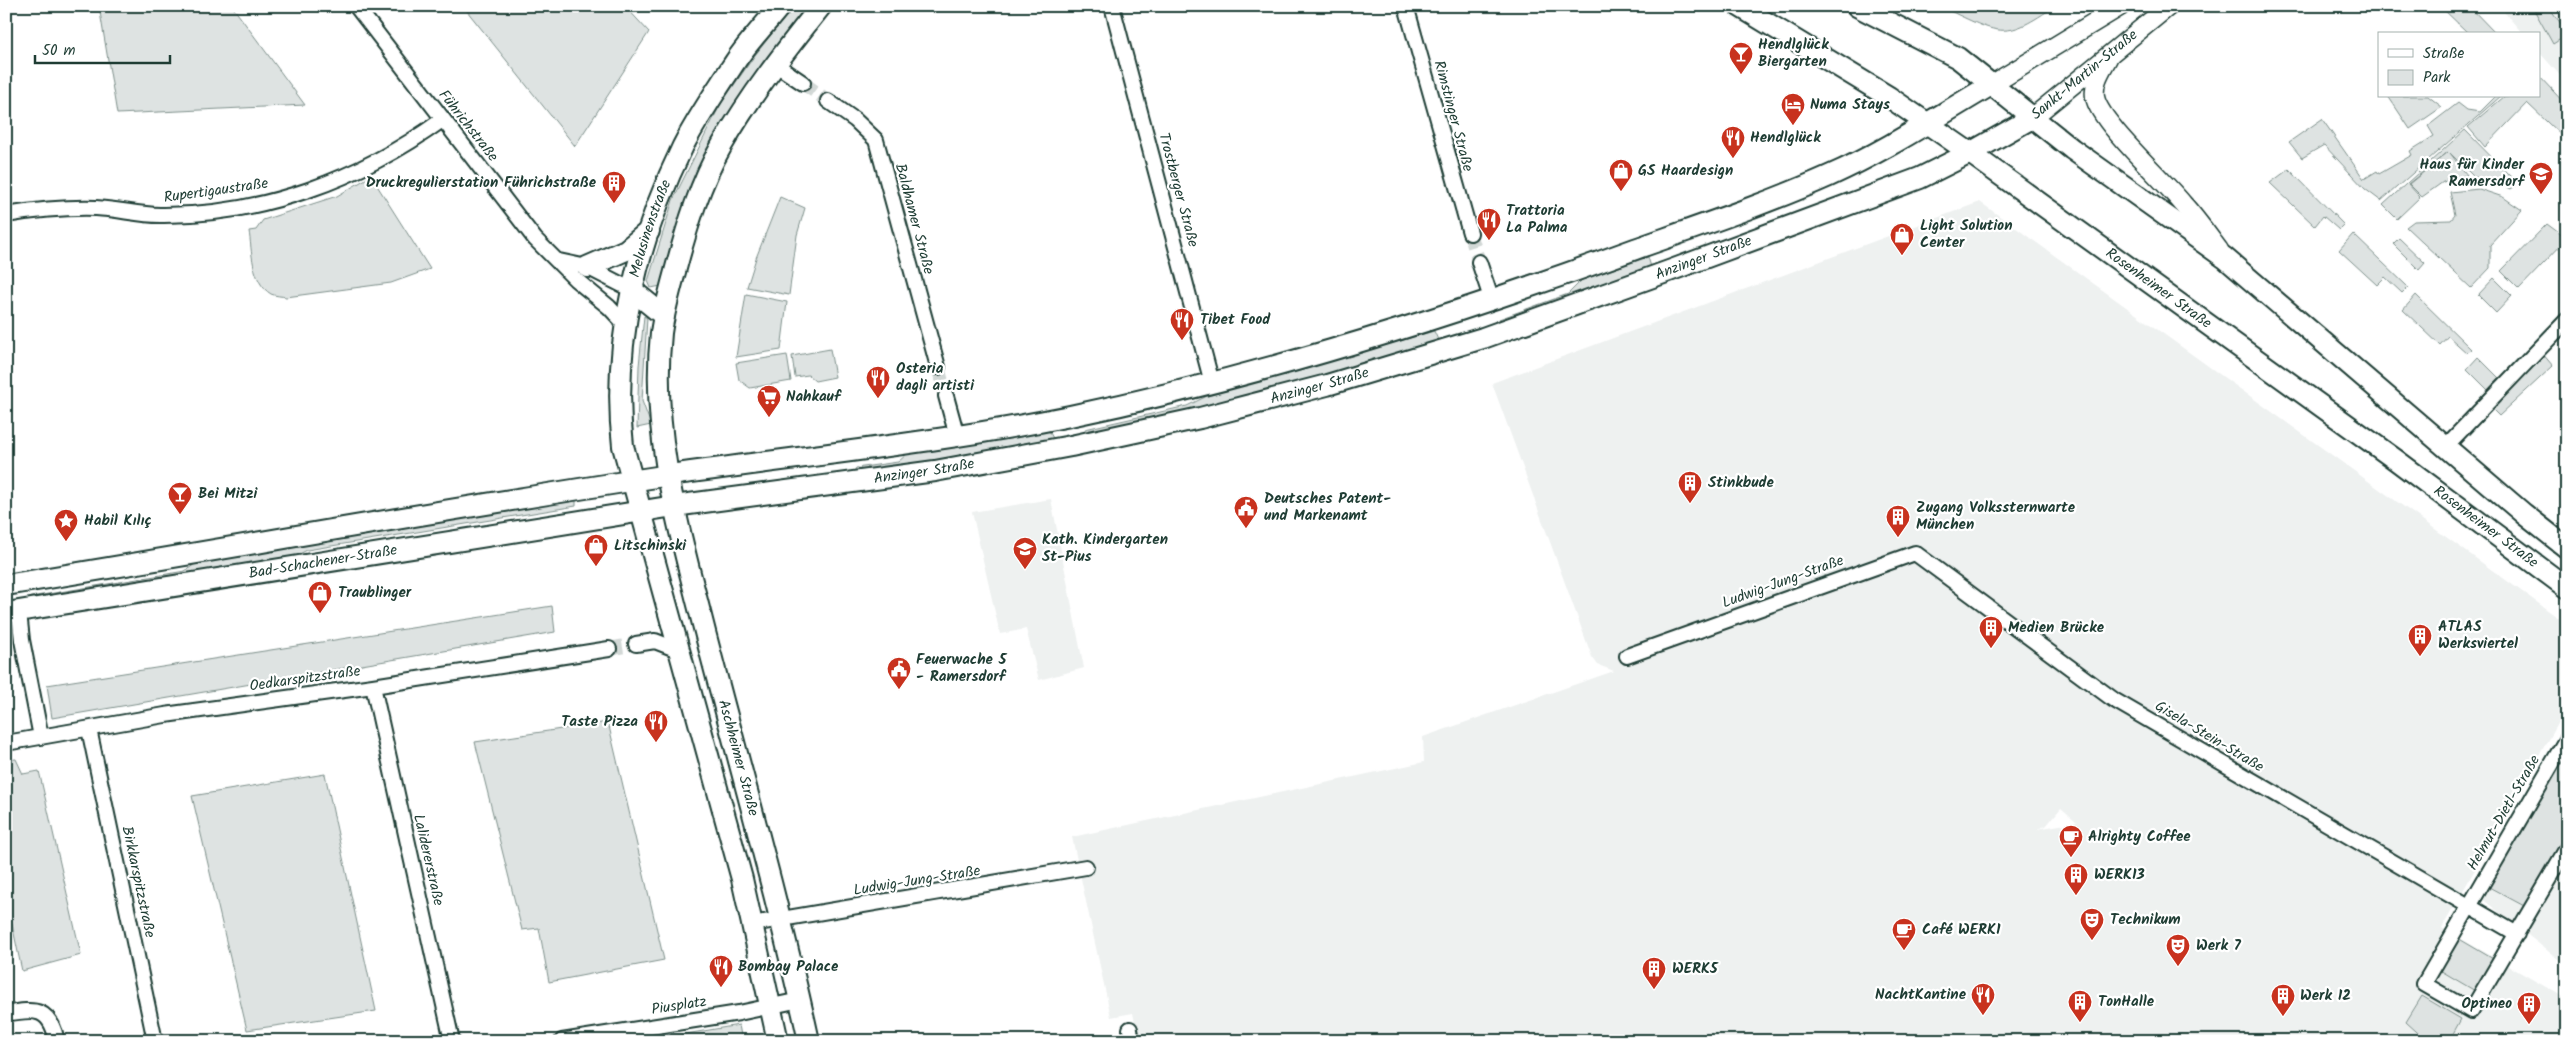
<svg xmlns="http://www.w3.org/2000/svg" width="2573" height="1047" font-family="Kalam,sans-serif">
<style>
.built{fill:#eef1f0;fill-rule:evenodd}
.green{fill:#dee3e2;stroke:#7e908b}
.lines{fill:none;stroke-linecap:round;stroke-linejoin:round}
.minor-tunnel{stroke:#d2d8d6;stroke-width:14;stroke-dasharray:14 7;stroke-linecap:butt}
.minor-casing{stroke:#1f3d34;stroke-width:18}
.tertiary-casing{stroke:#1f3d34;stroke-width:21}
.secondary-casing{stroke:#1f3d34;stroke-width:24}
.minor{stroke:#fff;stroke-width:14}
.tertiary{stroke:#fff;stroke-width:18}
.secondary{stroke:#fff;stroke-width:20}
.labels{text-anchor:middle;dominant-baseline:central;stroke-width:4.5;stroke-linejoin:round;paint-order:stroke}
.poi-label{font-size:15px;font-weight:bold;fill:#1f3d34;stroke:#fff;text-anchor:start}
.street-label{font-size:15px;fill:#1f3d34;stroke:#fff}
</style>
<rect width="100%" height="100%" fill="#fff"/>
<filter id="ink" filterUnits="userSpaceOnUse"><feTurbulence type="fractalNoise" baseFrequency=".02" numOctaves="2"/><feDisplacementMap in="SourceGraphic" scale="10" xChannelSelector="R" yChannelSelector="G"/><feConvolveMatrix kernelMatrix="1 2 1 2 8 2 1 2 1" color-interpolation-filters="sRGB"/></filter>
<g filter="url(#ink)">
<path class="built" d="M2499,6H2567V83L2539,52V34H2523Z
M1980,202L2567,624V706L2442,928L2567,999V1041H1139L1133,1013L1111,1017L1072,837L1424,762L1423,737L1614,671L1598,665L1592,657L1492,383ZM2061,808L2077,822L2037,829L2046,826Z
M1051,499L1084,668L1039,680L1026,629L1000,634L972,512Z
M2567,770V966L2481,898Z"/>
<path class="green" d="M99,6H232L305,105L117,114Z
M463,6H625L649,32L575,146Z
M794,6H809L788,31L723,122L685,204L661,286L651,288L648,281L673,200L720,105L755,55Z
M1952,6H2055C2006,40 2001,35 1950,11Z
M2440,6H2469L2496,34H2469Z
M2532,6H2548L2567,32V35L2553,44Z
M2539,76L2567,106V141L2527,103L2485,147L2468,127L2505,96H2539Z
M2388,96H2428L2442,107L2410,129Z
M2496,96H2501L2381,201L2365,189L2324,145L2302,158L2289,142L2322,119L2364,179L2377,171L2379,174L2412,155L2410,151L2434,136L2428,126L2458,103L2467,110L2480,112Z
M2465,130L2514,180L2512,182L2515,186L2511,189L2489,179L2474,177L2450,153L2467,175L2443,182L2422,197L2409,184L2448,152L2408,184L2420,197L2397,219L2383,205Z
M2289,169L2344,225L2339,230L2323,216L2315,226L2270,183Z
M371,176L430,269L391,283L286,297C282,296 275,296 271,294C251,282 252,250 249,231L256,230L263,220L337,196Z
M2479,189L2503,197L2522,210L2490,245V268L2471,288L2406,227L2414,221L2451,220L2455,215L2450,192Z
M780,197L805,208L797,235L789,295L747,287L756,258Z
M2547,224L2567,239L2519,289L2501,271Z
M2353,234L2408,287L2402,293L2385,277L2377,285L2339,250Z
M2399,238L2425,263L2419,270L2393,244Z
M1648,257L1651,267L1501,322L1499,319L1568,294L1582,280Z
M2494,278L2512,296L2496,313L2478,295Z
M746,294L787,302L781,350L736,357Z
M2416,295L2471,349L2467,353L2448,336L2440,345L2403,310Z
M644,316L647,318L642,401L651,425L637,428L639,366Z
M1434,331L1439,342L1278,389L1085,434V429L1187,406L1207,396Z
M830,349L835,377L815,381L808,375L795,377L792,356Z
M2542,353L2553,366L2499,416L2493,410Z
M787,355L791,381L750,388L739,380L736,363Z
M2478,357L2499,378L2488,390L2467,369Z
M1049,431L1054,440L963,458L853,473L856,468L898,462L907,454Z
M576,500V506L307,550L286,561L30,602V597L185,571L198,562Z
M552,606L555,632L52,718L47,685Z
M608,722L664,960L549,982L539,928L522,930L475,742Z
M2567,747V836L2526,907L2487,886Z
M16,759L23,774L39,771L81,955L22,971L6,896V760Z
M325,774L376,1011L247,1030L192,796Z
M2456,937L2495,960L2477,992L2438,969Z
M2422,996L2461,1019L2449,1041H2427L2406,1022Z
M739,1025L742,1041H644Z"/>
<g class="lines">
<path class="minor-tunnel" d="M803,83L828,101
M1470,233L1479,262
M938,367L946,396
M609,649L636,644"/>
<defs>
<path id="minor" d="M356,6L535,239L575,279L609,307L625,324
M1112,6L1212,383
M1406,6L1470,233
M775,64L803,83
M828,101L855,120L876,140L938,367
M6,215C37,210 65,207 96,208C118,209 139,215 160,215C261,216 361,179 442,120
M559,261L587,267L632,290
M1479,262L1492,301
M946,396L957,436
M2446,446L2567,320
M19,612L22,640L41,737
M636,644L655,641L678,650
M1627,656L1915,553L2114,700L2517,934
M373,686L452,1041
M89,729L155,1041
M2567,738L2424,984L2471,1011L2567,848
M6,743L165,715L373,686L609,649
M752,924L1086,867
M6,1014C36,1008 50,1008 57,1041
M1130,1029L1132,1041
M562,1041L739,1013L800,1000"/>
<g id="tertiary">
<path d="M2108,58C2101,71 2093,82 2095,97C2099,122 2165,181 2183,204C2196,218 2207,234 2219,250"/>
<path d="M1991,85L2121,6"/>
<path id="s1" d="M2032,118L2169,6"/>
</g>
<g id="secondary">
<path id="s2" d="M1739,6L1889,97L1970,153L2396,460L2567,588"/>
<path d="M1857,6L1958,58L2072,149L2225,258L2524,514L2567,548"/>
<path d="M587,267L626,250L649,231"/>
<path d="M632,290L664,316"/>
<path d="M6,585C228,549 448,508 670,475C804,456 938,443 1070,416C1263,376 1450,317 1635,249C1700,226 1766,204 1829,176C1886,151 1938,116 1991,85"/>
<path id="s3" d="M6,613L674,506L935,471L1071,446L1200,418L1327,385L1483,338L1669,271L1920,178L1970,153L2032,118"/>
<path id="s4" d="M778,1041L742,879L623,446C611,343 638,238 683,146C698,117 717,89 735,62C748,42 765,25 780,6"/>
<path d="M809,1041C779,904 741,771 706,636C681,536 650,437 661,333C664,311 670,290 676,268C687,227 700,183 722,145C750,96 785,51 821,6"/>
</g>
</defs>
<use href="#minor" class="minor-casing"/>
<use href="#tertiary" class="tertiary-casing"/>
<use href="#secondary" class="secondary-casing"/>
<use href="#minor" class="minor"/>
<use href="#tertiary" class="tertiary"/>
<use href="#secondary" class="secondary"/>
</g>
</g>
<defs>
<symbol id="bar-pin" viewBox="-11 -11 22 30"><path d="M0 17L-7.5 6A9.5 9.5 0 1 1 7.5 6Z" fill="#c8321e" stroke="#fff"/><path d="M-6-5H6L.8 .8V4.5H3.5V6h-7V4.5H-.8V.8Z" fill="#fff"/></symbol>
<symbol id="hotel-pin" viewBox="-11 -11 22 30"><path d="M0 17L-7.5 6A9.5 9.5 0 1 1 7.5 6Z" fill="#c8321e" stroke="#fff"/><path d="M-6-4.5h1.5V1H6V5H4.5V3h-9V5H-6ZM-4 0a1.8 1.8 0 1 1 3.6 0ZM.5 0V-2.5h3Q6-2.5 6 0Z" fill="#fff"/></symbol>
<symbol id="restaurant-pin" viewBox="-11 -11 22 30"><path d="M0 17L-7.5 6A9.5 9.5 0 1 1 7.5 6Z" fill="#c8321e" stroke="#fff"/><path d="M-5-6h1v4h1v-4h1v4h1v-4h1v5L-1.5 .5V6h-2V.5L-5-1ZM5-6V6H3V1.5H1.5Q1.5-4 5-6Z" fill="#fff"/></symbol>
<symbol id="shop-pin" viewBox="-11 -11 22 30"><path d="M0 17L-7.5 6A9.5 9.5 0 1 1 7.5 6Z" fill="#c8321e" stroke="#fff"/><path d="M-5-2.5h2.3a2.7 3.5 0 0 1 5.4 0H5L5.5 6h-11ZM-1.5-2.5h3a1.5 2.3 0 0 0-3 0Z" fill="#fff"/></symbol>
<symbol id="school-pin" viewBox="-11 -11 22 30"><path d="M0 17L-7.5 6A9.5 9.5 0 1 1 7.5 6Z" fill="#c8321e" stroke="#fff"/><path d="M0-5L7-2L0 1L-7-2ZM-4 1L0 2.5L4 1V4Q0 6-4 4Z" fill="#fff"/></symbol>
<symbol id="building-pin" viewBox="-11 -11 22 30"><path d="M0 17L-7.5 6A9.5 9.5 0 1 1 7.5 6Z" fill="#c8321e" stroke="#fff"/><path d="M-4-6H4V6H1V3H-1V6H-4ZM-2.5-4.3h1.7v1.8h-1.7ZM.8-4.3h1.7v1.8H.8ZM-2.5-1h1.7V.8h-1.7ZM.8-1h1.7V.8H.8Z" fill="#fff"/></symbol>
<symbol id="supermarket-pin" viewBox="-11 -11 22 30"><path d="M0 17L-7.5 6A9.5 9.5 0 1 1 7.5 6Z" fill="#c8321e" stroke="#fff"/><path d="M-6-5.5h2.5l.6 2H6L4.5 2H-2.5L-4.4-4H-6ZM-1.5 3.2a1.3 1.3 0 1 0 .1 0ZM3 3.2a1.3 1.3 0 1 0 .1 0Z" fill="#fff"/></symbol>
<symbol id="civic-pin" viewBox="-11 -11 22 30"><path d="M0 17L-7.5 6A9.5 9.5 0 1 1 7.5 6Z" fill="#c8321e" stroke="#fff"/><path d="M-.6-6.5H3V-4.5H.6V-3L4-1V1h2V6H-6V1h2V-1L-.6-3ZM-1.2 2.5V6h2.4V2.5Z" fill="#fff"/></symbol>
<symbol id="sight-pin" viewBox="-11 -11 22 30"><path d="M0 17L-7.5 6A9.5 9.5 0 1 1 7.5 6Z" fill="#c8321e" stroke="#fff"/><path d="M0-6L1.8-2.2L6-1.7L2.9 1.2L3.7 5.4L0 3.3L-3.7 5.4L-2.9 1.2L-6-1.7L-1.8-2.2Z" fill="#fff"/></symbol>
<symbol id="cafe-pin" viewBox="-11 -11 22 30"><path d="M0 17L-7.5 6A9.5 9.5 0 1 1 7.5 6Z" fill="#c8321e" stroke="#fff"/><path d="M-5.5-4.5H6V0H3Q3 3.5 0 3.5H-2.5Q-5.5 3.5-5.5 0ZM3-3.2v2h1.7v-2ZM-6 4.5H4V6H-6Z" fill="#fff"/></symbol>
<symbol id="theatre-pin" viewBox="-11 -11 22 30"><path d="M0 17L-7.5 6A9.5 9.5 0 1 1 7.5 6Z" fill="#c8321e" stroke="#fff"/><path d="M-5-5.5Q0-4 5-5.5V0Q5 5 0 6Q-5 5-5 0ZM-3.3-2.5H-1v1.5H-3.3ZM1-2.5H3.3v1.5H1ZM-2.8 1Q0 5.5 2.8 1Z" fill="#fff"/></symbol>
</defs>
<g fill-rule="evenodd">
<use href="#bar-pin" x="1727" y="40" width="28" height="38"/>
<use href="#hotel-pin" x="1779" y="91" width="28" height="38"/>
<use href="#restaurant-pin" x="1719" y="124" width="28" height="38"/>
<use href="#shop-pin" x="1607" y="157" width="28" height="38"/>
<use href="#school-pin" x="2527" y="160" width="28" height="38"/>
<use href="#building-pin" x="600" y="169" width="28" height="38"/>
<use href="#restaurant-pin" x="1475" y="206" width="28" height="38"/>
<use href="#shop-pin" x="1888" y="221" width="28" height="38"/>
<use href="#restaurant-pin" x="1168" y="306" width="28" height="38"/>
<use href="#restaurant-pin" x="864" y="364" width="28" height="38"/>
<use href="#supermarket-pin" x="755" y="383" width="28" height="38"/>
<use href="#building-pin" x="1676" y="469" width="28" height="38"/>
<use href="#bar-pin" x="166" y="480" width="28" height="38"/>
<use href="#civic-pin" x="1232" y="494" width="28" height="38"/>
<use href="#building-pin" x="1884" y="503" width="28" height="38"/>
<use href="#sight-pin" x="52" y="507" width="28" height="38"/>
<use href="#shop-pin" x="582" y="532" width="28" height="38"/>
<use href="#school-pin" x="1011" y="535" width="28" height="38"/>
<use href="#shop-pin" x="306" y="579" width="28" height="38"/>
<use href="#building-pin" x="1977" y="614" width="28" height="38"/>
<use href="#building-pin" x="2406" y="622" width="28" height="38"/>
<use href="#civic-pin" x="885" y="655" width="28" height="38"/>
<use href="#restaurant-pin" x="642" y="708" width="28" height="38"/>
<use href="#cafe-pin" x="2057" y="823" width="28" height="38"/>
<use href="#building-pin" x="2062" y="861" width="28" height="38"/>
<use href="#theatre-pin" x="2078" y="906" width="28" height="38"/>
<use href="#cafe-pin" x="1890" y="916" width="28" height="38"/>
<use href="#theatre-pin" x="2164" y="932" width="28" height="38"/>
<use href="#restaurant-pin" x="707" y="953" width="28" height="38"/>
<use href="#building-pin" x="1640" y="955" width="28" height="38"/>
<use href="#restaurant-pin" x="1969" y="981" width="28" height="38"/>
<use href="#building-pin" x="2269" y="982" width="28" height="38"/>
<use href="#building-pin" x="2066" y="988" width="28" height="38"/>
<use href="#building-pin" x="2515" y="990" width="28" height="38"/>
</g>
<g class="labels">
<g class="poi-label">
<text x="1758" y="45">Hendlglück<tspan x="1758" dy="17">Biergarten</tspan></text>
<text x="1810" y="105">Numa Stays</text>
<text x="1750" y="138">Hendlglück</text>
<text x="2524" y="165" text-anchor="end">Haus für Kinder<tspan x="2524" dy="17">Ramersdorf</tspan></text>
<text x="1638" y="171">GS Haardesign</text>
<text x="596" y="183" text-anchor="end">Druckregulierstation Führichstraße</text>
<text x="1506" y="211">Trattoria<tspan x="1506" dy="17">La Palma</tspan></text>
<text x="1920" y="226">Light Solution<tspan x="1920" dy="17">Center</tspan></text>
<text x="1200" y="320">Tibet Food</text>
<text x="896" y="369">Osteria<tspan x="896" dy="17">dagli artisti</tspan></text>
<text x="786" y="397">Nahkauf</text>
<text x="1708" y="483">Stinkbude</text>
<text x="198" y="494">Bei Mitzi</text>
<text x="1264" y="499">Deutsches Patent-<tspan x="1264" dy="17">und Markenamt</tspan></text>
<text x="1916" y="508">Zugang Volkssternwarte<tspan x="1916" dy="17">München</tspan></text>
<text x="84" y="521">Habil Kılıç</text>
<text x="1042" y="540">Kath. Kindergarten<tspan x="1042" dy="17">St-Pius</tspan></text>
<text x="614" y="546">Litschinski</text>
<text x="338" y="593">Traublinger</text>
<text x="2438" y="627">ATLAS<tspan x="2438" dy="17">Werksviertel</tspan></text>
<text x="2008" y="628">Medien Brücke</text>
<text x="916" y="660">Feuerwache 5<tspan x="916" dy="17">- Ramersdorf</tspan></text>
<text x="638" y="722" text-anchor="end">Taste Pizza</text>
<text x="2088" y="837">Alrighty Coffee</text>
<text x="2094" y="875">WERK13</text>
<text x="2110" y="920">Technikum</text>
<text x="1922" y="930">Café WERK1</text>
<text x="2196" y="946">Werk 7</text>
<text x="738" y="967">Bombay Palace</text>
<text x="1672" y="969">WERK5</text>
<text x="1966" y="995" text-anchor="end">NachtKantine</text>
<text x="2300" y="996">Werk 12</text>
<text x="2098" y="1002">TonHalle</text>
<text x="2512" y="1004" text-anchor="end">Optineo</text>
</g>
<g class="street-label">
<text stroke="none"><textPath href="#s1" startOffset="68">Sankt-Martin-Straße</textPath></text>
<text transform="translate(1453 116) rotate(75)">Rimstinger Straße</text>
<text transform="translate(468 126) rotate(52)">Führichstraße</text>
<text transform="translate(1178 190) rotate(75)">Trostberger Straße</text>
<text transform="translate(216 191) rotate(-8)">Rupertigaustraße</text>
<text transform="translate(914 219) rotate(75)">Baldhamer Straße</text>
<text stroke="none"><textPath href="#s4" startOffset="836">Melusinenstraße</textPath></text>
<text stroke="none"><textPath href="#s3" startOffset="1739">Anzinger Straße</textPath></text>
<text stroke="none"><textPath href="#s2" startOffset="506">Rosenheimer Straße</textPath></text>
<text stroke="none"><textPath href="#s3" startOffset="1334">Anzinger Straße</textPath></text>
<text stroke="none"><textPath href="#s3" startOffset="929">Anzinger Straße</textPath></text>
<text stroke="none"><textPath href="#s2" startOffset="911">Rosenheimer Straße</textPath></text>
<text stroke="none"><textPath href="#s3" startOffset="321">Bad-Schachener-Straße</textPath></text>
<text transform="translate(1783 582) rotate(-20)">Ludwig-Jung-Straße</text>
<text transform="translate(305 679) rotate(-8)">Oedkarspitzstraße</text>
<text transform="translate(2209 737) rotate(31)">Gisela-Stein-Straße</text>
<text transform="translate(738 758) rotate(75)">Aschheimer Straße</text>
<text transform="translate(2504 813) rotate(-60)">Helmut-Dietl-Straße</text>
<text transform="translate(428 860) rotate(77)">Lalidererstraße</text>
<text transform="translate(917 881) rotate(-9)">Ludwig-Jung-Straße</text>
<text transform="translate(138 882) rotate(78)">Birkkarspitzstraße</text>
<text transform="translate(679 1006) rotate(-9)">Piusplatz</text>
</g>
</g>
<rect width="2573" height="1047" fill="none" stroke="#fff" stroke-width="25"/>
<rect x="12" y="12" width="2548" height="1022" fill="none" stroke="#1f3d34" stroke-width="2" filter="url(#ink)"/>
<rect x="2378" y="32" width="162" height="65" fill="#ffffff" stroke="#a5b1ae"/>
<rect x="2388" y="49" width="25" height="8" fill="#ffffff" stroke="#a5b1ae"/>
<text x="2423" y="58" font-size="15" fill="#1f3d34">Straße</text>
<rect x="2388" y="70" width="25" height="15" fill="#dee3e2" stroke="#a5b1ae"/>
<text x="2423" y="82" font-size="15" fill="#1f3d34">Park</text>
<path d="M35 55v8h135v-8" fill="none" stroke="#1f3d34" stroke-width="2.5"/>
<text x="42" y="55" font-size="15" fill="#1f3d34" stroke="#ffffff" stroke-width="4" paint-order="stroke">50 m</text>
</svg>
